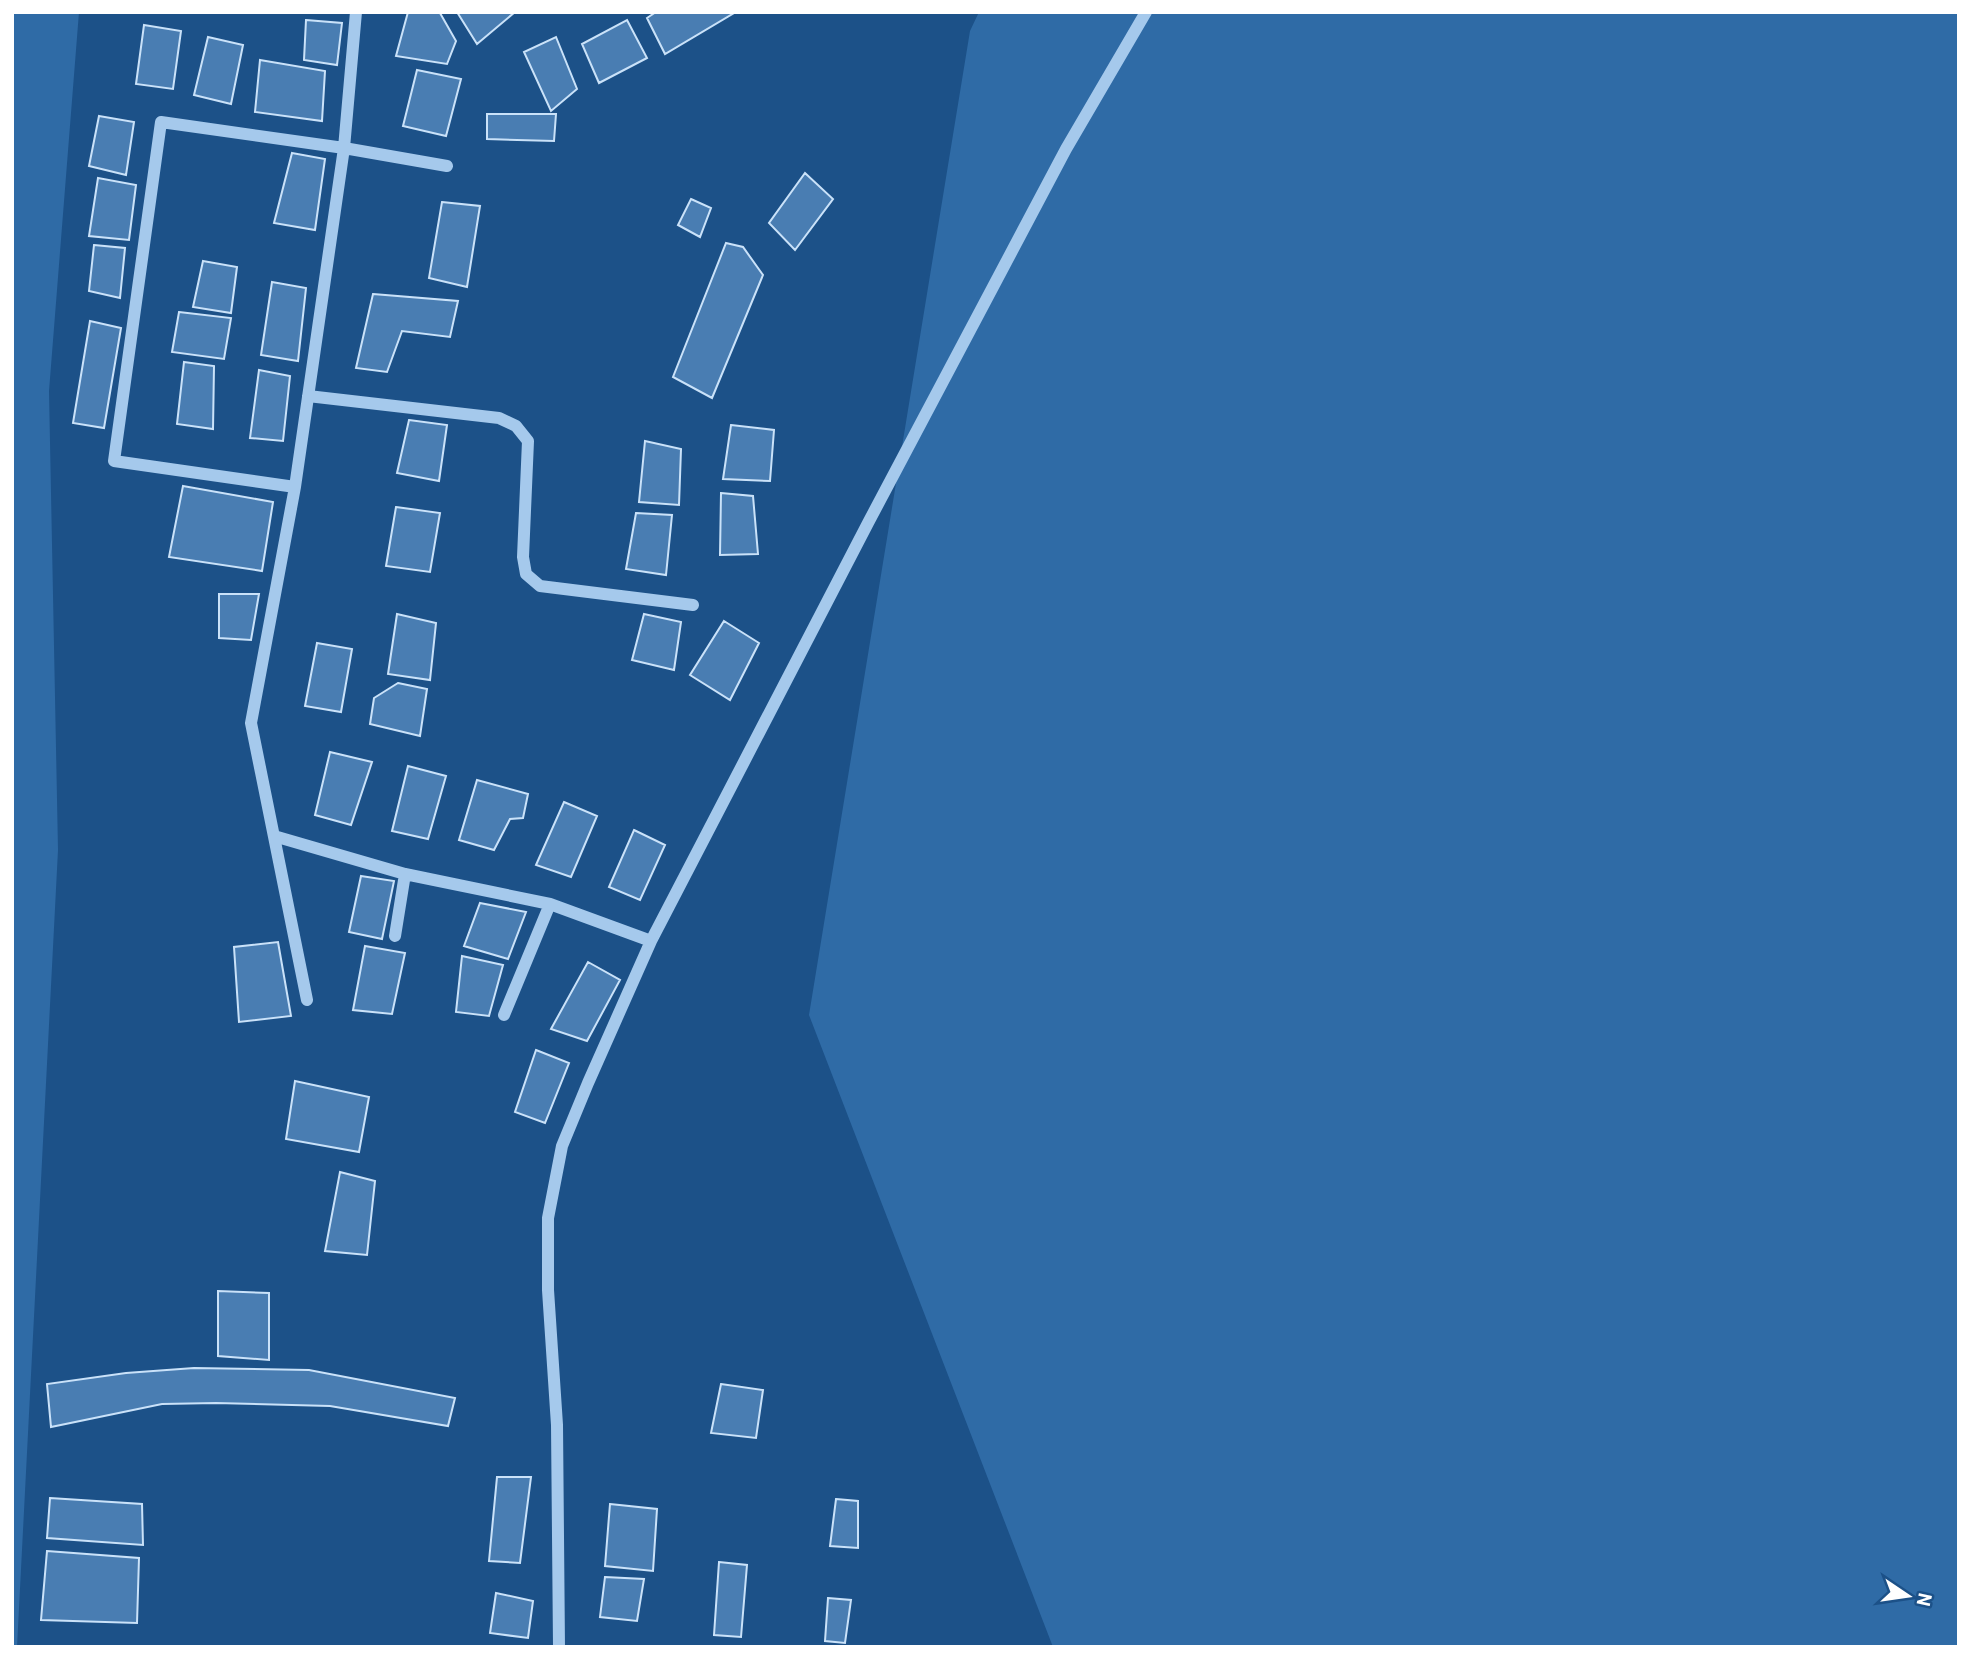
<svg xmlns="http://www.w3.org/2000/svg" width="1971" height="1659" font-family="Barlow,sans-serif">
<style>
.green{fill:#2f6ba6}
.building{fill:#497db2;stroke:#cae2f9;stroke-width:2}
.lines{fill:none;stroke-linecap:round;stroke-linejoin:round}
.minor{stroke:#a5c9ec;stroke-width:12}
</style>
<rect width="100%" height="100%" fill="#1c5188"/>
<path class="green" d="M12,12H79L49,391L58,850L17,1647H12Z
M979,12H1959V1647H1053L809,1015L970,31Z"/>
<path class="building" d="M408,12L440,13L456,41L447,64L396,56Z
M457,12H515L477,44Z
M656,12H733L734,13L665,54L647,18Z
M306,20L342,23L337,65L304,60Z
M627,20L647,58L599,83L582,44Z
M144,25L181,31L173,89L136,84Z
M208,37L243,45L231,104L194,95Z
M556,37L577,89L551,111L524,52Z
M260,60L325,71L322,121L255,112Z
M417,70L461,79L446,136L403,126Z
M487,114H556L554,141L487,139Z
M99,116L134,122L126,175L89,166Z
M292,153L325,159L315,230L274,223Z
M805,173L833,199L795,250L769,223Z
M98,178L136,185L129,240L89,236Z
M691,199L711,208L700,237L678,225Z
M442,202L480,206L467,287L429,278Z
M726,243L743,247L763,275L712,398L673,377Z
M94,245L125,248L120,298L89,291Z
M203,261L237,267L231,313L193,307Z
M272,282L306,288L298,361L261,355Z
M373,294L458,301L450,337L402,331L387,372L356,368Z
M179,312L231,318L224,359L172,352Z
M90,321L121,328L104,428L73,423Z
M184,362L214,366L213,429L177,424Z
M259,370L290,376L283,441L250,438Z
M409,420L447,425L439,481L397,473Z
M731,425L774,430L770,481L723,479Z
M645,441L681,449L679,505L639,502Z
M183,486L273,502L262,571L169,557Z
M721,493L753,496L758,554L720,555Z
M396,507L440,513L430,572L386,566Z
M636,513L672,515L666,575L626,569Z
M219,594H259L251,640L219,638Z
M397,614L436,623L430,680L388,674Z
M644,614L681,622L674,670L632,660Z
M724,621L759,643L730,700L690,675Z
M317,643L352,649L341,712L305,706Z
M398,683L427,689L420,736L370,724L374,698Z
M330,752L372,762L351,825L315,815Z
M408,766L446,776L428,839L392,831Z
M477,780L528,794L523,818L510,819L494,850L459,840Z
M564,802L597,816L571,877L536,865Z
M634,830L665,845L640,900L609,887Z
M361,876L394,881L382,939L349,932Z
M480,903L526,912L508,959L464,946Z
M278,942L291,1016L239,1022L234,947Z
M365,946L405,953L392,1014L353,1010Z
M462,956L503,965L489,1016L456,1012Z
M588,962L620,980L587,1041L551,1029Z
M536,1050L569,1063L545,1123L515,1112Z
M295,1081L369,1097L359,1152L286,1139Z
M340,1172L375,1181L367,1255L325,1251Z
M218,1291L269,1293V1360L218,1356Z
M194,1368L309,1370L455,1398L448,1426L330,1406L216,1403L162,1404L51,1427L47,1384L126,1373Z
M721,1384L763,1390L756,1438L711,1433Z
M497,1477H531L520,1563L489,1561Z
M50,1498L142,1504L143,1545L47,1538Z
M836,1499L858,1501V1548L830,1546Z
M610,1504L657,1509L653,1571L605,1566Z
M47,1551L139,1558L137,1623L41,1620Z
M719,1562L747,1565L741,1637L714,1635Z
M605,1577L644,1579L637,1621L600,1617Z
M496,1593L533,1601L528,1638L490,1633Z
M828,1598L851,1600L845,1643L825,1641Z"/>
<g class="lines">
<path class="minor" d="M308,396L499,418L516,426L528,441L523,557L526,574L540,586L693,605
M295,487L114,461L161,122L344,148L447,166
M274,836L405,874L550,904L651,941
M395,936L405,874
M307,1000L251,723L295,487L344,148L356,12
M504,1015L550,904
M559,1647L557,1425L548,1290V1218L562,1146L588,1083L651,941L868,523L1066,149L1146,12"/>
</g>
<rect width="1971" height="1659" fill="none" stroke="#ffffff" stroke-width="28"/>
<g transform="translate(1908 1596) rotate(103)" stroke="#1c5188" stroke-width="5" paint-order="stroke">
<path d="M0-5L12 26L0 18L-12 26Z" fill="#ffffff"/>
<text y="-10" font-size="19" font-weight="bold" text-anchor="middle" fill="#ffffff">N</text>
</g>
</svg>
